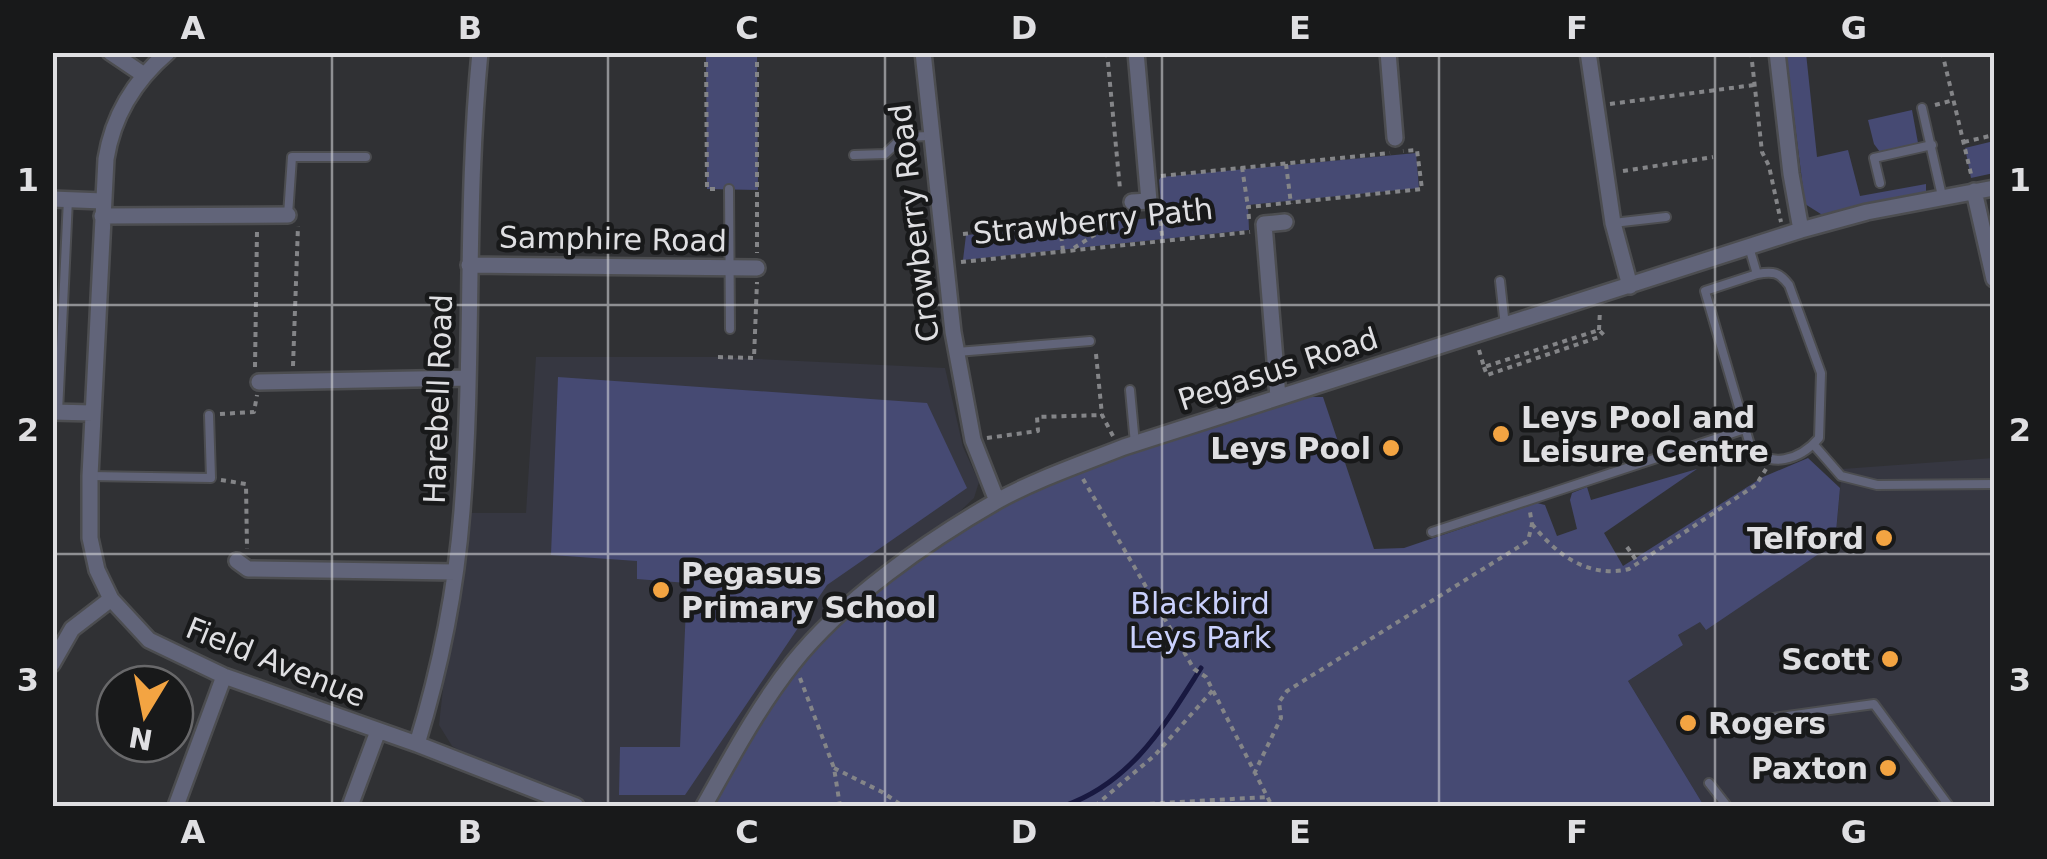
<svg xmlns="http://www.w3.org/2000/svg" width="2047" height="859" font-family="'DejaVu Sans',sans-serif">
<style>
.built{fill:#363741}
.green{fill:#464a73}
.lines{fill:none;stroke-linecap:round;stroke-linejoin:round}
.stream{stroke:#181840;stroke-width:5}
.service-casing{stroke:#4c4d50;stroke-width:12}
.minor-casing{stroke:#4c4d50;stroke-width:20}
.path{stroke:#848588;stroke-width:4;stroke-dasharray:5 5;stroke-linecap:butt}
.service{stroke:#616479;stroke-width:8}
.minor{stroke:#616479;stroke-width:15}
.grid{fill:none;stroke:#dfdfe2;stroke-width:2.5;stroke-opacity:0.55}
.poi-dot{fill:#f3a442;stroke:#18191a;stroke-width:4}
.labels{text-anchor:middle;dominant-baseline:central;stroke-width:9;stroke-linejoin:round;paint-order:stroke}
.street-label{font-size:30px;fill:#dfdfe2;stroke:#18191a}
.poi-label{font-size:30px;font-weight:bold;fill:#dfdfe2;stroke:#18191a;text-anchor:end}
.park-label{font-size:30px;fill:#cad1fd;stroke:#18191a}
.neatline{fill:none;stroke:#dfdfe2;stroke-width:4}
.grid-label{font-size:32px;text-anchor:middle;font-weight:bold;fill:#dfdfe2}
</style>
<rect width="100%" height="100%" fill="#303134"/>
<path class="built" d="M536,357H718L945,368L963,447L979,482L974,498L912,557L704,806H576L529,789L452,746L439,725L462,513H526Z
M1994,458V804L1990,806H1704L1628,681L1683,645L1677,636L1700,621L1705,629L1835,543L1842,469Z"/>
<path class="green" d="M706,53H757L758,190L707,189Z
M1786,53H1806L1817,157L1848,150L1860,196L1926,184V192L1824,216L1805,204Z
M1912,110L1918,143L1880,152L1874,144L1868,120Z
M1994,141V173L1971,178L1965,148Z
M1416,153L1419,188L1248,205L1249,230L963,260L966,235L1162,217L1159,180L1161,177Z
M558,377L927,403L967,488L827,585L685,795H619L620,747H680L687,583L637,579V561L551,555Z
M1278,397H1323L1374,549L1404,548L1537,503L1545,505L1557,536L1577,529L1570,500L1572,493L1587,487L1591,500L1697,469L1604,533L1623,566L1763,477L1808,458L1840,488L1835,543L1706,630L1700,622L1678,635L1683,645L1628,681L1704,806H704L745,733L845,609L997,501Z"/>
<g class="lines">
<path class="stream" d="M1064,806C1132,782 1164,726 1201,668"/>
<defs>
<path id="service" d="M1922,108L1942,196
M854,155L885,154L903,137L930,136
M1880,183L1874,158L1932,145
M729,189L730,329
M288,215L292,157H366
M1613,223L1666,217
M1749,247L1757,274C1773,271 1779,272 1789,285L1821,373L1819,438C1800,460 1769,470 1750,445L1705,291L1757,274
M1500,281L1505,326
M957,352L1090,341
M1130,390L1135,444
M58,412L68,199
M1814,445L1841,476L1877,485L1994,484
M90,476L211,478L209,415
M1432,532L1745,429
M1758,720L1874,704L1949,806
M1709,783L1727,806"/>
<path id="minor" d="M110,52L144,75
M168,52C134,81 113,115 106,159L90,476V538L97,570L111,599L149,640L224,676L417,744L576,806
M923,52L953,332L973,440L997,501
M1388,52L1395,138
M1588,52L1613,223L1630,286
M1777,52L1791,174L1801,230
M1974,191L1994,279
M52,199L103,201
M1132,202L1149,201L1136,52
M102,216L288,215
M469,265L757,268
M259,382L468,378
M1278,397L1264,224L1285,222
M52,412L93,413
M237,561L248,569L455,572
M52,664L72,629L111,599
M417,744C440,669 456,589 462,511C474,358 465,205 480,52
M176,806L224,676
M350,806L378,731
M704,806C731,758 758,707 793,663C843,600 927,541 997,501C1037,479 1081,464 1124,447L1801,230L1867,212L1994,188"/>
</defs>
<use href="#service" class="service-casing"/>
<use href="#minor" class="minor-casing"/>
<path class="path" d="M706,52L707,189H716
M757,52V253
M1107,52L1120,189
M1751,52L1762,152L1769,166L1781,222
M1942,52L1971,174
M1610,104L1754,85
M1935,105L1954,100
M1964,142L1994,135
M1286,164L1291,204
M1242,167L1248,207
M1623,171L1713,157
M1161,176L1390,153
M1159,211L1163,242
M1249,219L1248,207L1422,189L1417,150L1403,151
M1060,226L1063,251
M963,234L1127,218
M1074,248L1116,221
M961,262L1250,232
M1599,330L1600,310
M1479,350L1484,367L1599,330L1604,335
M1096,354L1102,415L1113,436
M718,357L754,358L757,282
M293,366L298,226
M255,367L257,231
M1484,367L1487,375L1602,336
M220,414L254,412L257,395
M987,438L1038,431L1037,417L1102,415
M1083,479L1194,669L1206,677L1272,806
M221,480L246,484L247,549
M1532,524C1556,554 1588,579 1629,569L1756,485L1766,469
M1627,547L1638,563
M800,678L834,768L840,806
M834,768L882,792L903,806
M1254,774L1281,718L1279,702L1287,691L1528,541L1532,524L1530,512
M1095,806L1155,755L1213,690
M1110,806L1267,797"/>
<use href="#service" class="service"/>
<use href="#minor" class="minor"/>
</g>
<path class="grid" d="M332,52V806M608,52V806M885,52V806M1162,52V806M1439,52V806M1715,52V806M52,305H1994M52,554H1994"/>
<g class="poi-dot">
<circle cx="1501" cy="434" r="10"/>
<circle cx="1391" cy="448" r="10"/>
<circle cx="1884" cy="538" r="10"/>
<circle cx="661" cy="590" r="10"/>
<circle cx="1890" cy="659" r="10"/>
<circle cx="1688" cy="723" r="10"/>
<circle cx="1888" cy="768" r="10"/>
</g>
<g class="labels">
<g class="street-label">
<text transform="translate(1093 221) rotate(-6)">Strawberry Path</text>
<text transform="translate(914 223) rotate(-97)">Crowberry Road</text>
<text transform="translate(613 239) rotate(1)">Samphire Road</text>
<text transform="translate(1278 369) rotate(-18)">Pegasus Road</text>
<text transform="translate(438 399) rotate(-88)">Harebell Road</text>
<text transform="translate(276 662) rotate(22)">Field Avenue</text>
</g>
<g class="poi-label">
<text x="1521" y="417" text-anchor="start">Leys Pool and<tspan x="1521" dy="34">Leisure Centre</tspan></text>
<text x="1371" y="448">Leys Pool</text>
<text x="1864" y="538">Telford</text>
<text x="681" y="573" text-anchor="start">Pegasus<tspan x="681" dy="34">Primary School</tspan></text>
<text x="1870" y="659">Scott</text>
<text x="1708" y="723" text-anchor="start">Rogers</text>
<text x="1868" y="768">Paxton</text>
</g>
<g class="park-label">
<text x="1200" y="603">Blackbird<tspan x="1200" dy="34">Leys Park</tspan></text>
</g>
</g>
<rect width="2047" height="859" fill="none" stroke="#18191a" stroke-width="110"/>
<g transform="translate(145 714) rotate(190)"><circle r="48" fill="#18191a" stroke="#68686a" stroke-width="2.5"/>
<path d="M0-8L18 38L0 25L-18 38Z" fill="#f3a442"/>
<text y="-15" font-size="28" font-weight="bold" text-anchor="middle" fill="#dfdfe2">N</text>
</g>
<rect x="55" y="55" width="1937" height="749" class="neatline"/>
<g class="grid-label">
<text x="193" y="39">A</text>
<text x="470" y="39">B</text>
<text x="747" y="39">C</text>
<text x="1024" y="39">D</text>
<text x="1300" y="39">E</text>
<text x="1577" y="39">F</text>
<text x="1854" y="39">G</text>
<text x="28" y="191">1</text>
<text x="2020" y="191">1</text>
<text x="28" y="441">2</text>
<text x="2020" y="441">2</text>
<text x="28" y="691">3</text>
<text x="2020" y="691">3</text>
<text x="193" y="843">A</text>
<text x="470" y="843">B</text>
<text x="747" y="843">C</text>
<text x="1024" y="843">D</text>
<text x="1300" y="843">E</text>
<text x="1577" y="843">F</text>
<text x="1854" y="843">G</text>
</g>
</svg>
